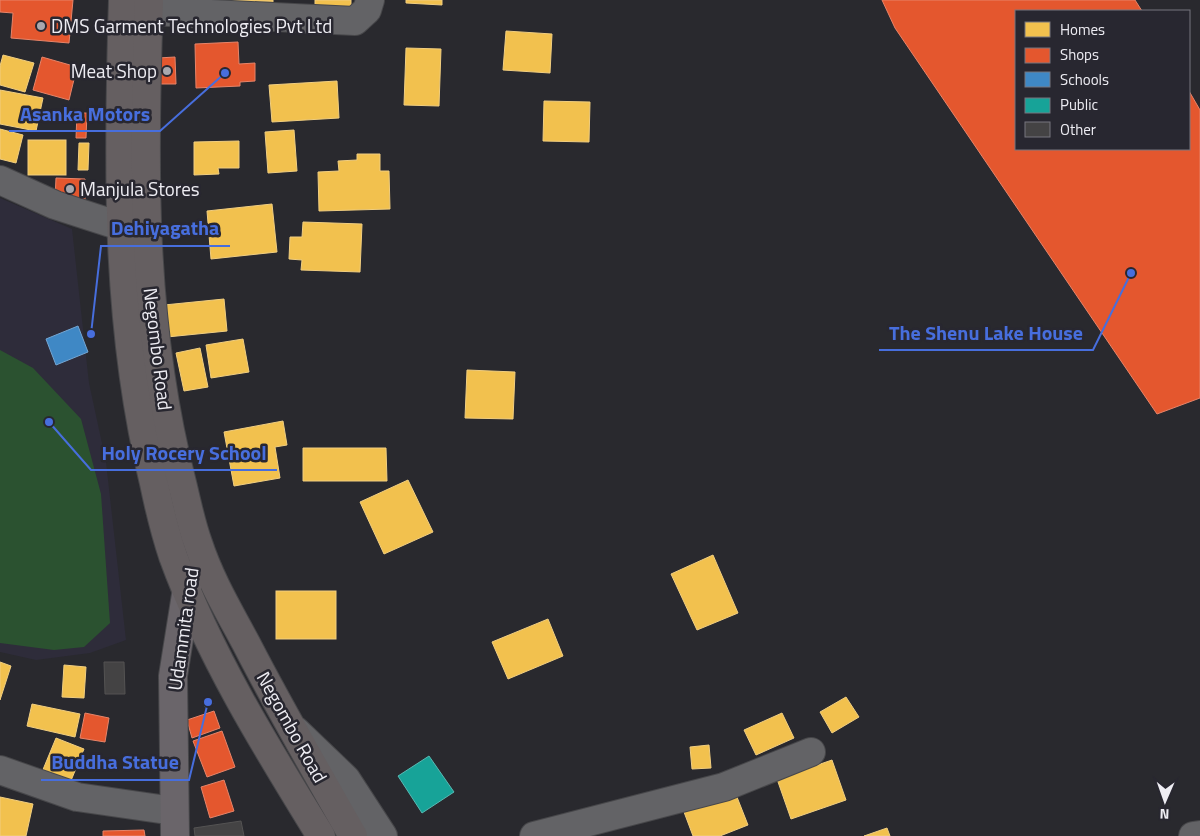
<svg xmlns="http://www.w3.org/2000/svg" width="1200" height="836" font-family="'Titillium Web',sans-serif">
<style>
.built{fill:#2e2c3a}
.green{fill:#2b5230}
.homes{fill:#f2c14e;stroke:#f1ce80}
.shops{fill:#e4572e;stroke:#e78469}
.schools{fill:#3f88c5;stroke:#74a6d3}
.public{fill:#17a398;stroke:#58b9b3}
.building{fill:#444344;stroke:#545353}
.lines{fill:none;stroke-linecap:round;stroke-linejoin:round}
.street-casing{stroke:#47474a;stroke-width:30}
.secondary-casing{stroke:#47474a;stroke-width:30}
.highway-casing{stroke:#47474a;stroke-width:30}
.street{stroke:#636366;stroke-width:28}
.secondary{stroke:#6a656a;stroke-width:28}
.highway{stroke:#655f61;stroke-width:28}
.poi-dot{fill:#a9a8ae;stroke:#282730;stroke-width:2}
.labels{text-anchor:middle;stroke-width:5;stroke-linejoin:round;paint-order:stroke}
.poi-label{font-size:19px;fill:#eeedf3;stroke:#282730;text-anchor:start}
.street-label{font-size:19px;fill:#eeedf3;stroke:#282730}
.leader{fill:none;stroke:#476edd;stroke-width:2}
.callout-dot{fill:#476edd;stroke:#282730;stroke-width:2}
.callout-label{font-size:20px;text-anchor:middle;font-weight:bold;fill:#476edd;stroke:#282730;stroke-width:5;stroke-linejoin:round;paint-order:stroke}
</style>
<rect width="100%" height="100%" fill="#29292e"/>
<path class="built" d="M 0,198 L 72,229 L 89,383 L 106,462 L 126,640 L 90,653 L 36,660 L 0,652 Z"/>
<path class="green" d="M 0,350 L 33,368 L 81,419 L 101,494 L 110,623 L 84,647 L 54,650 L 0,643 Z"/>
<g class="homes">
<path d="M 215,0 L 273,0 L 273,2 Z"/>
<path d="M 315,0 L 351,0 L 351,11 L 315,10 Z"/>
<path d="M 406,0 L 442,0 L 442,5 L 406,3 Z"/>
<path d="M 506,31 L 552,34 L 550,73 L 503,70 Z"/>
<path d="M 406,48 L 441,49 L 439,106 L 404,105 Z"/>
<path d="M 3,55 L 34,63 L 25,92 L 0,85 L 0,66 Z"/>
<path d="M 337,81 L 339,118 L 272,122 L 269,85 Z"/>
<path d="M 0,90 L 43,98 L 36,131 L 0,124 Z"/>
<path d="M 544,101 L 590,102 L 589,142 L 543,141 Z"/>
<path d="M 0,129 L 23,135 L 16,163 L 0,159 Z"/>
<path d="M 294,130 L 297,171 L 268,173 L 265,132 Z"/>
<rect x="28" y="140" width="38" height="35"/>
<path d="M 239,141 L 239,168 L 218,168 L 219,174 L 194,175 L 194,142 Z"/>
<path d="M 79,143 L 89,143 L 88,170 L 78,170 Z"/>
<path d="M 357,154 L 380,154 L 380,171 L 389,171 L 390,209 L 319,211 L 318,172 L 339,171 L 338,161 L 357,160 Z"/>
<path d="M 272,204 L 277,252 L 211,259 L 207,211 Z"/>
<path d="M 303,222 L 362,224 L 360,272 L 301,270 L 302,260 L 289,259 L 290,237 L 302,237 Z"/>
<path d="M 224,299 L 227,331 L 167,337 L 164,305 Z"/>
<path d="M 243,339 L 249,372 L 211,378 L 206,345 Z"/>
<path d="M 200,348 L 208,387 L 184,391 L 176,353 Z"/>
<path d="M 467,370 L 515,372 L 513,419 L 465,418 Z"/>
<path d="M 283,421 L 287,445 L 275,447 L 280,478 L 234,486 L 224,432 Z"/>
<path d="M 303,448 L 386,448 L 387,481 L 303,481 Z"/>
<path d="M 408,480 L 433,532 L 384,554 L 360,502 Z"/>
<path d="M 713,555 L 738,613 L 697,630 L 671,574 Z"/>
<rect x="276" y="591" width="60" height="48"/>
<path d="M 548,619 L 563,656 L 508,679 L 492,642 Z"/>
<path d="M 0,662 L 11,666 L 0,700 Z"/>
<path d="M 64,665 L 86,667 L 84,698 L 62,697 Z"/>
<path d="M 846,697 L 859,717 L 832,733 L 820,712 Z"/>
<path d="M 32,704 L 80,714 L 75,737 L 27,726 Z"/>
<path d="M 782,713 L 794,738 L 756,755 L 744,730 Z"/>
<path d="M 56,738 L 84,749 L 70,783 L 42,772 Z"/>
<path d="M 709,745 L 711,768 L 692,769 L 690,747 Z"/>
<path d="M 832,760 L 846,800 L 791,819 L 777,779 Z"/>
<path d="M 735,792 L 748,825 L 720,836 L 693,836 L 684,812 Z"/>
<path d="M 0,797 L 33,804 L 26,836 L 0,836 Z"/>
<path d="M 887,828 L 890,836 L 864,836 Z"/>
</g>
<g class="shops">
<path d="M 0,0 L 73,0 L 69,43 L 11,38 L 13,13 L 0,12 Z"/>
<path d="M 882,0 L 1135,0 L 1142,11 L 1016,11 L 1016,149 L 1189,149 L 1189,91 L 1200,110 L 1200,398 L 1157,414 L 895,28 Z"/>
<path d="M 238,42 L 239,64 L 255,63 L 255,81 L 240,82 L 240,86 L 196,88 L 195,44 Z"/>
<path d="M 42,57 L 77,67 L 69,100 L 33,90 Z"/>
<path d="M 175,57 L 176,84 L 159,84 L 158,58 Z"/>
<path d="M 77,113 L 87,113 L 86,138 L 76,138 Z"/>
<path d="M 56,178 L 85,179 L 85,200 L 55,199 Z"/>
<path d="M 214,711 L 220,728 L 192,738 L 187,720 Z"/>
<path d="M 85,713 L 109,718 L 105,742 L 80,738 Z"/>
<path d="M 222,731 L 235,767 L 207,777 L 193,741 Z"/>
<path d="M 224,780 L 234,811 L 210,818 L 201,787 Z"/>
<path d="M 144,830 L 145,836 L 103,836 L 103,831 Z"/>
</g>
<path class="schools" d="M 78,326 L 88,352 L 56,365 L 46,339 Z"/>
<g class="public">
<path d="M 210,698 L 213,704 L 205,707 L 203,701 Z"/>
<path d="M 429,756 L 454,792 L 422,813 L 398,776 Z"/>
</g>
<g class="building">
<path d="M 104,662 L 124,662 L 125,694 L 105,694 Z"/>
<path d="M 241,821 L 244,836 L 195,836 L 194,828 Z"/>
</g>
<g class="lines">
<defs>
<g id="street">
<path d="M 149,11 L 355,21 L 367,10 L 370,0"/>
<path d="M 0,180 L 55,205 L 120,226"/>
<path d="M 296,731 L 346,779 L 383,836"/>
<path d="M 0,770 L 77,797 L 174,811"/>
<path d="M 534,836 L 724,787 L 811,752"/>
<path d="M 1193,836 L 1200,835"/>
</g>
<path id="secondary" d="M 175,836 L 173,676 L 189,576"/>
<g id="highway">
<path d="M 123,0 C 118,161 115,325 154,483 C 159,507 165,532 173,556 C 209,655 266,747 321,836"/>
<path d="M 149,0 C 143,163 141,324 182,483 C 187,503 191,524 198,543 C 210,580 230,613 248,647 C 281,711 317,773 353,836"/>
</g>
</defs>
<use href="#street" class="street-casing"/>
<use href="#secondary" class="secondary-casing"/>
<use href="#highway" class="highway-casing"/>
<use href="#street" class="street"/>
<use href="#secondary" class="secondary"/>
<use href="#highway" class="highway"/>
</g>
<g class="poi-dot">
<circle cx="41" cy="26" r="5"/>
<circle cx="167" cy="71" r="5"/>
<circle cx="70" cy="189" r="5"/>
</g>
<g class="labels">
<g class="poi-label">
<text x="51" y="33">DMS Garment Technologies Pvt Ltd</text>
<text x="157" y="78" text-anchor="end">Meat Shop</text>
<text x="80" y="196">Manjula Stores</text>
</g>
<g class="street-label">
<text transform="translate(158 349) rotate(83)" y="7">Negombo Road</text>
<text transform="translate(183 629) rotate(-82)" y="7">Udammita road</text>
<text transform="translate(292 727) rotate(61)" y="7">Negombo Road</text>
</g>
</g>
<path class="leader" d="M225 73L160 131H9M91 334L101 246H230M1131 273L1093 350H879M49 422L91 470H277M208 702L189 780H41"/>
<g class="callout-dot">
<circle cx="225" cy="73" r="5"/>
<circle cx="91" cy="334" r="5"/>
<circle cx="1131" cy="273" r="5"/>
<circle cx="49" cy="422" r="5"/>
<circle cx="208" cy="702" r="5"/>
</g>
<g class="callout-label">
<text x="85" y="121">Asanka Motors</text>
<text x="165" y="235">Dehiyagatha</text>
<text x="986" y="340">The Shenu Lake House</text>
<text x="184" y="460">Holy Rocery School</text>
<text x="115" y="769">Buddha Statue</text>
</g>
<rect x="1015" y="10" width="175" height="140" fill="#282730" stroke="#77767e"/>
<rect x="1025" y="22" width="25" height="15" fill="#f2c14e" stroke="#77767e"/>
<text x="1060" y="35" font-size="15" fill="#eeedf3">Homes</text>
<rect x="1025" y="48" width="25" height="15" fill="#e4572e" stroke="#77767e"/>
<text x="1060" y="60" font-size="15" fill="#eeedf3">Shops</text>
<rect x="1025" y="72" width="25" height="15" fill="#3f88c5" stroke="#77767e"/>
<text x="1060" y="85" font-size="15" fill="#eeedf3">Schools</text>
<rect x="1025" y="98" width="25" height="15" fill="#17a398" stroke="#77767e"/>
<text x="1060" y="110" font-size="15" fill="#eeedf3">Public</text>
<rect x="1025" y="122" width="25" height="15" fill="#444344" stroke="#77767e"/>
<text x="1060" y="135" font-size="15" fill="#eeedf3">Other</text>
<g transform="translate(1165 801) rotate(182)" stroke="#282730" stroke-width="4" paint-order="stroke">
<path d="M0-4L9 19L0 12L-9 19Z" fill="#eeedf3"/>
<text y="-8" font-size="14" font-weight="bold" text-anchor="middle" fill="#eeedf3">N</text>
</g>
</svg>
